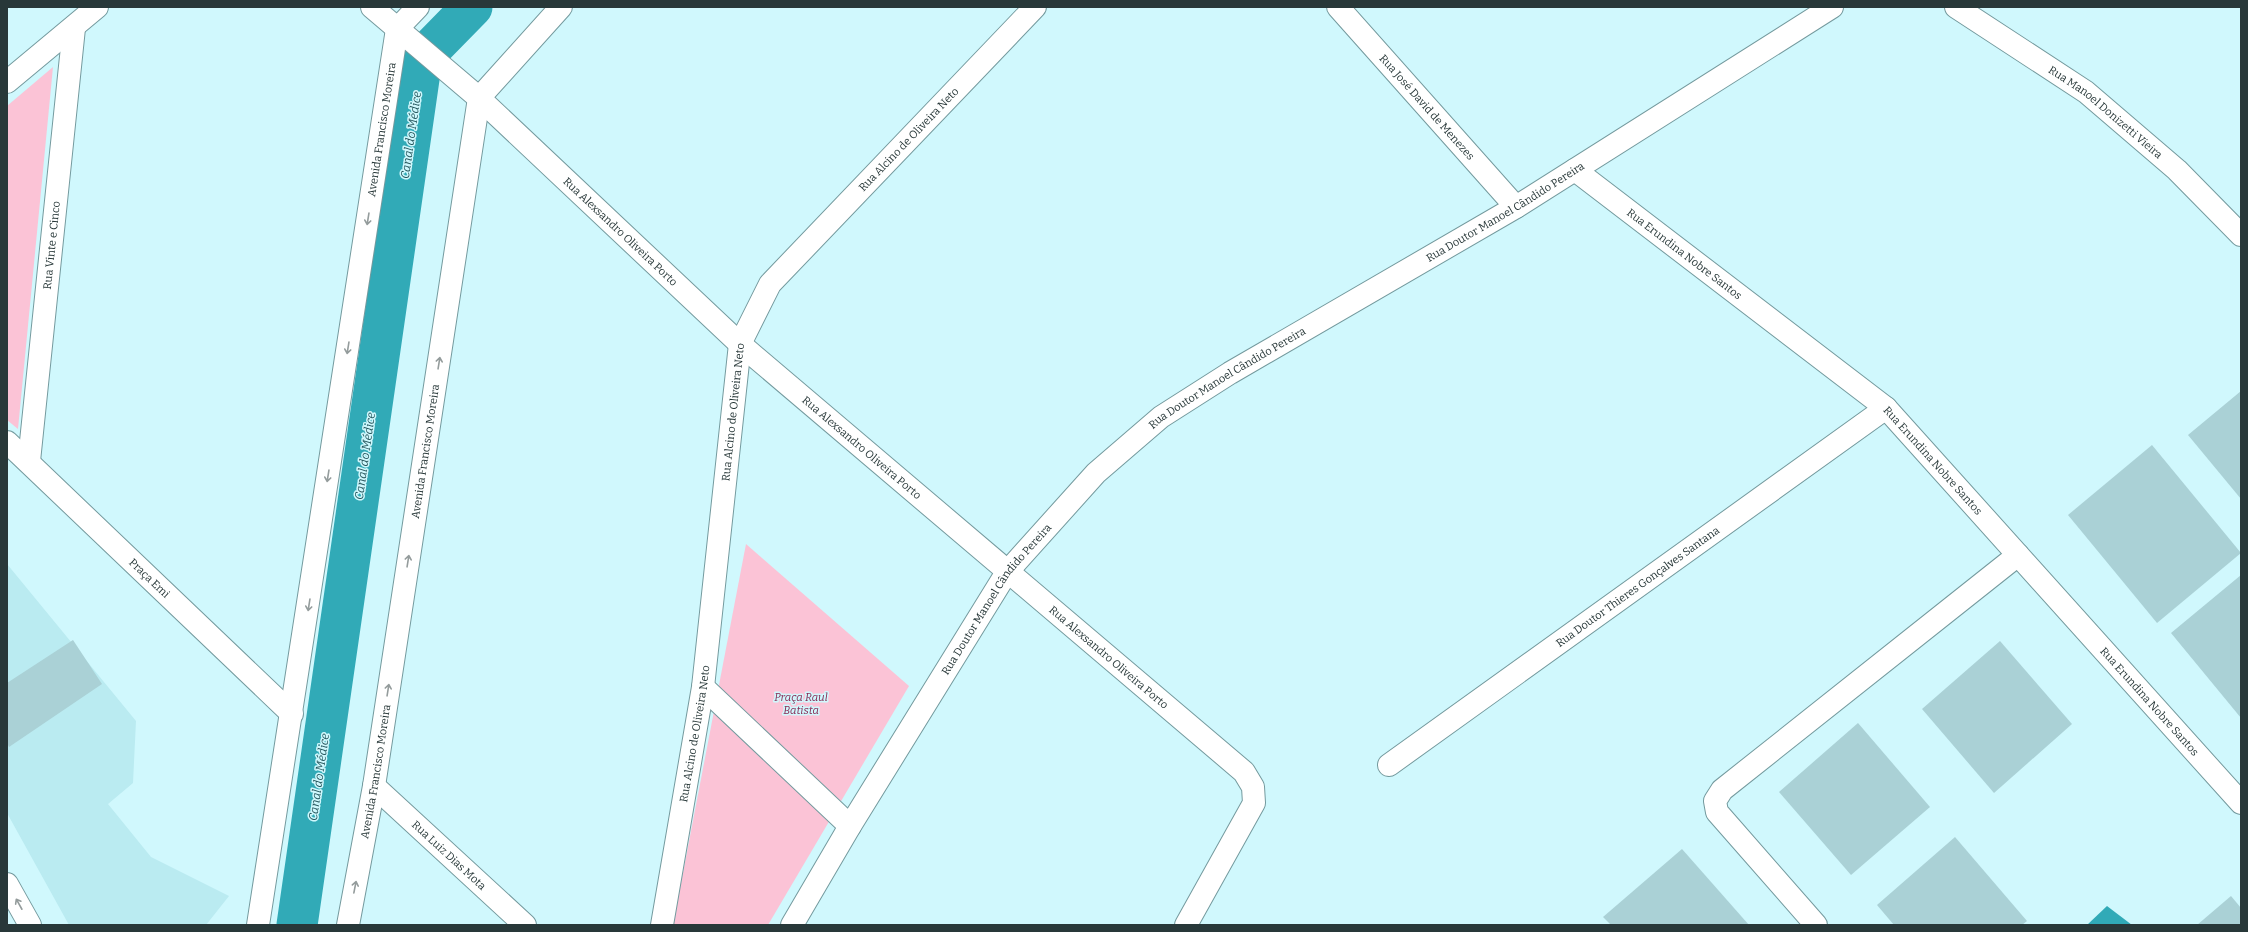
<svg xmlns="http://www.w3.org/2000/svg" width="2248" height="932" font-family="Bitter,serif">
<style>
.built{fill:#baebf1}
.green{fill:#fbc3d6}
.water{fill:#31aab7}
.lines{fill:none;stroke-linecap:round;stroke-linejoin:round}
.canal{stroke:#31aab7;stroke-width:41}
.building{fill:#aad1d6}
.minor-casing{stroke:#749a9e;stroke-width:24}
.major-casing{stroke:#749a9e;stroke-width:24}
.minor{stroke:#fff;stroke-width:22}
.major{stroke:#fff;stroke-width:22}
.oneway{stroke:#949c9c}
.labels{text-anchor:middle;stroke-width:3;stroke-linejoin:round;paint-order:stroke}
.street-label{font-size:11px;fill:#283839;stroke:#d0f8fd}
.park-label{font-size:11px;font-style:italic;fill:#872953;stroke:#d0f8fd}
.water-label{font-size:12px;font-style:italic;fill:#27585e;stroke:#d0f8fd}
</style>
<rect width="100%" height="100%" fill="#d0f8fd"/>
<path class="built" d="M 7,564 L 136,721 L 133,783 L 108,804 L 151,857 L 229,896 L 206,925 L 69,925 L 7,813 Z"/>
<g class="green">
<path d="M 53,67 L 18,429 L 7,420 L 7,106 Z"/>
<path d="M 746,544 L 909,686 L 768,925 L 673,925 Z"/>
</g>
<path class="water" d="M 2107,906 L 2132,925 L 2087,925 Z"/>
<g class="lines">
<path class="canal" d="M 297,925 L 422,58 L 472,7"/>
</g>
<g class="building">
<path d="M 2241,391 L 2241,499 L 2188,435 Z"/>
<path d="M 2152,445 L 2241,553 L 2157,623 L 2068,515 Z"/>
<path d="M 2241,575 L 2241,718 L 2171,633 Z"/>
<path d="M 73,640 L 102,684 L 9,747 L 7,743 L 7,683 Z"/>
<path d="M 2000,641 L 2072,724 L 1994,793 L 1922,709 Z"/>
<path d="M 1858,723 L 1930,807 L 1851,875 L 1779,792 Z"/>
<path d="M 1955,837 L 2027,921 L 2022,925 L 1894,925 L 1877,905 Z"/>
<path d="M 1682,849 L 1749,925 L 1611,925 L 1603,917 Z"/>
<path d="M 2231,896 L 2241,908 L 2241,925 L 2197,925 Z"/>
</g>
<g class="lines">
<defs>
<g id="minor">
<path id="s1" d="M 372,7 L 479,98 L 740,344 L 1244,772 L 1253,787 L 1254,803 L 1186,925"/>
<path id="s2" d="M 1338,7 L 1516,207"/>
<path id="s3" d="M 1956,7 L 2086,92 L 2177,170 L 2241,235"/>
<path d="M 7,82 L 97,7"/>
<path id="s4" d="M 1575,170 L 1886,408 L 2241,803"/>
<path id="s5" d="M 7,442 L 292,714"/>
<path id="s6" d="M 29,461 L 74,28"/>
<path d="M 703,687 L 850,826"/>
<path id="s7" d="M 1389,765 L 1886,408"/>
<path id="s8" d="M 374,786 L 525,925"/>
<path id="s9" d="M 258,925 L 397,29 L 418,7"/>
<path id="s10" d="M 348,925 L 374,786 L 479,98 L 561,7"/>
<path id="s11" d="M 662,925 L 703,687 L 740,344 L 770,284 L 1035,7"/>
<path id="s12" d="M 792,925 L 850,826 L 1007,572 L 1096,473 L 1161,417 L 1230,373 L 1516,207 L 1832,7"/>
<path d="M 1816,925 L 1717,812 L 1715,801 L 1722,790 L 2018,555"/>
</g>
<path id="major" d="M 7,884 L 30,925"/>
</defs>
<use href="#minor" class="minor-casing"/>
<use href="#major" class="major-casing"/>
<use href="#minor" class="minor"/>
<use href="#major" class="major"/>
</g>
<defs><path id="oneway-shaft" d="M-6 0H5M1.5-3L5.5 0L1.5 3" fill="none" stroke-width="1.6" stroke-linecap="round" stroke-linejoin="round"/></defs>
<g class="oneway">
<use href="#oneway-shaft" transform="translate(368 219) rotate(99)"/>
<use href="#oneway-shaft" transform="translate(348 348) rotate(99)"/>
<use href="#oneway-shaft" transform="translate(439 363) rotate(-81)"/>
<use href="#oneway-shaft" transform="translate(328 476) rotate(99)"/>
<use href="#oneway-shaft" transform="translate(408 561) rotate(-81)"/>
<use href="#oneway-shaft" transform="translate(309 605) rotate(99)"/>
<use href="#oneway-shaft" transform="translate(388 690) rotate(-81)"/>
<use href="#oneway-shaft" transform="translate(355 887) rotate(-79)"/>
<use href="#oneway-shaft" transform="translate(19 904) rotate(-119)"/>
</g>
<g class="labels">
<g class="street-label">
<text dy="4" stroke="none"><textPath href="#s2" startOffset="134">Rua José David de Menezes</textPath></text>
<text dy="4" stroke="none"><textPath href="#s3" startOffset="183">Rua Manoel Donizetti Vieira</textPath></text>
<text dy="4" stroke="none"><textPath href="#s9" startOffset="805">Avenida Francisco Moreira</textPath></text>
<text dy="4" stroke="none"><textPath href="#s11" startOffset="854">Rua Alcino de Oliveira Neto</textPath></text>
<text dy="4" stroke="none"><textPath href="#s12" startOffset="1033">Rua Doutor Manoel Cândido Pereira</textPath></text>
<text dy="4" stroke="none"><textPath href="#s1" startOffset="335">Rua Alexsandro Oliveira Porto</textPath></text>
<text dy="4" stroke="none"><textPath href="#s6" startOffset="217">Rua Vinte e Cinco</textPath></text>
<text dy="4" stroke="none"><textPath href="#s4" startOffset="138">Rua Erundina Nobre Santos</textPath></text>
<text dy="4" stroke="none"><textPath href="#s12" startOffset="709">Rua Doutor Manoel Cândido Pereira</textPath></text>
<text dy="4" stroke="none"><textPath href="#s11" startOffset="518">Rua Alcino de Oliveira Neto</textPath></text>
<text dy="4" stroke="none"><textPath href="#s1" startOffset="659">Rua Alexsandro Oliveira Porto</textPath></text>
<text dy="4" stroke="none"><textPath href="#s10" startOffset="480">Avenida Francisco Moreira</textPath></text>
<text dy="4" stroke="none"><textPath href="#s4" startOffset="462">Rua Erundina Nobre Santos</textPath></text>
<text dy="4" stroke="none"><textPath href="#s5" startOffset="197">Praça Emi</textPath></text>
<text dy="4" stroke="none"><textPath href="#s7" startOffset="306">Rua Doutor Thieres Gonçalves Santana</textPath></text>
<text dy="4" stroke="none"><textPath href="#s12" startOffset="385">Rua Doutor Manoel Cândido Pereira</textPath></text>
<text dy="4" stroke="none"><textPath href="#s1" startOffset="983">Rua Alexsandro Oliveira Porto</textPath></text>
<text dy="4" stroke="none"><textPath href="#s4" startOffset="786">Rua Erundina Nobre Santos</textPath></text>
<text dy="4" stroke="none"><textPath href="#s11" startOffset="194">Rua Alcino de Oliveira Neto</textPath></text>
<text dy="4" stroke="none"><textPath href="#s10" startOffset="156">Avenida Francisco Moreira</textPath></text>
<text dy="4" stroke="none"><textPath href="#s8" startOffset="102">Rua Luiz Dias Mota</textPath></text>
</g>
<g class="park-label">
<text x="801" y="701">Praça Raul<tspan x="801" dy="13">Batista</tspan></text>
</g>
<g class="water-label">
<text transform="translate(411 135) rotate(-82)" y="4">Canal do Médice</text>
<text transform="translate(365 456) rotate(-82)" y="4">Canal do Médice</text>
<text transform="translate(319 777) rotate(-82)" y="4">Canal do Médice</text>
</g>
</g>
<rect width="2248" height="932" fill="none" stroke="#283839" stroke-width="16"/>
</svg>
